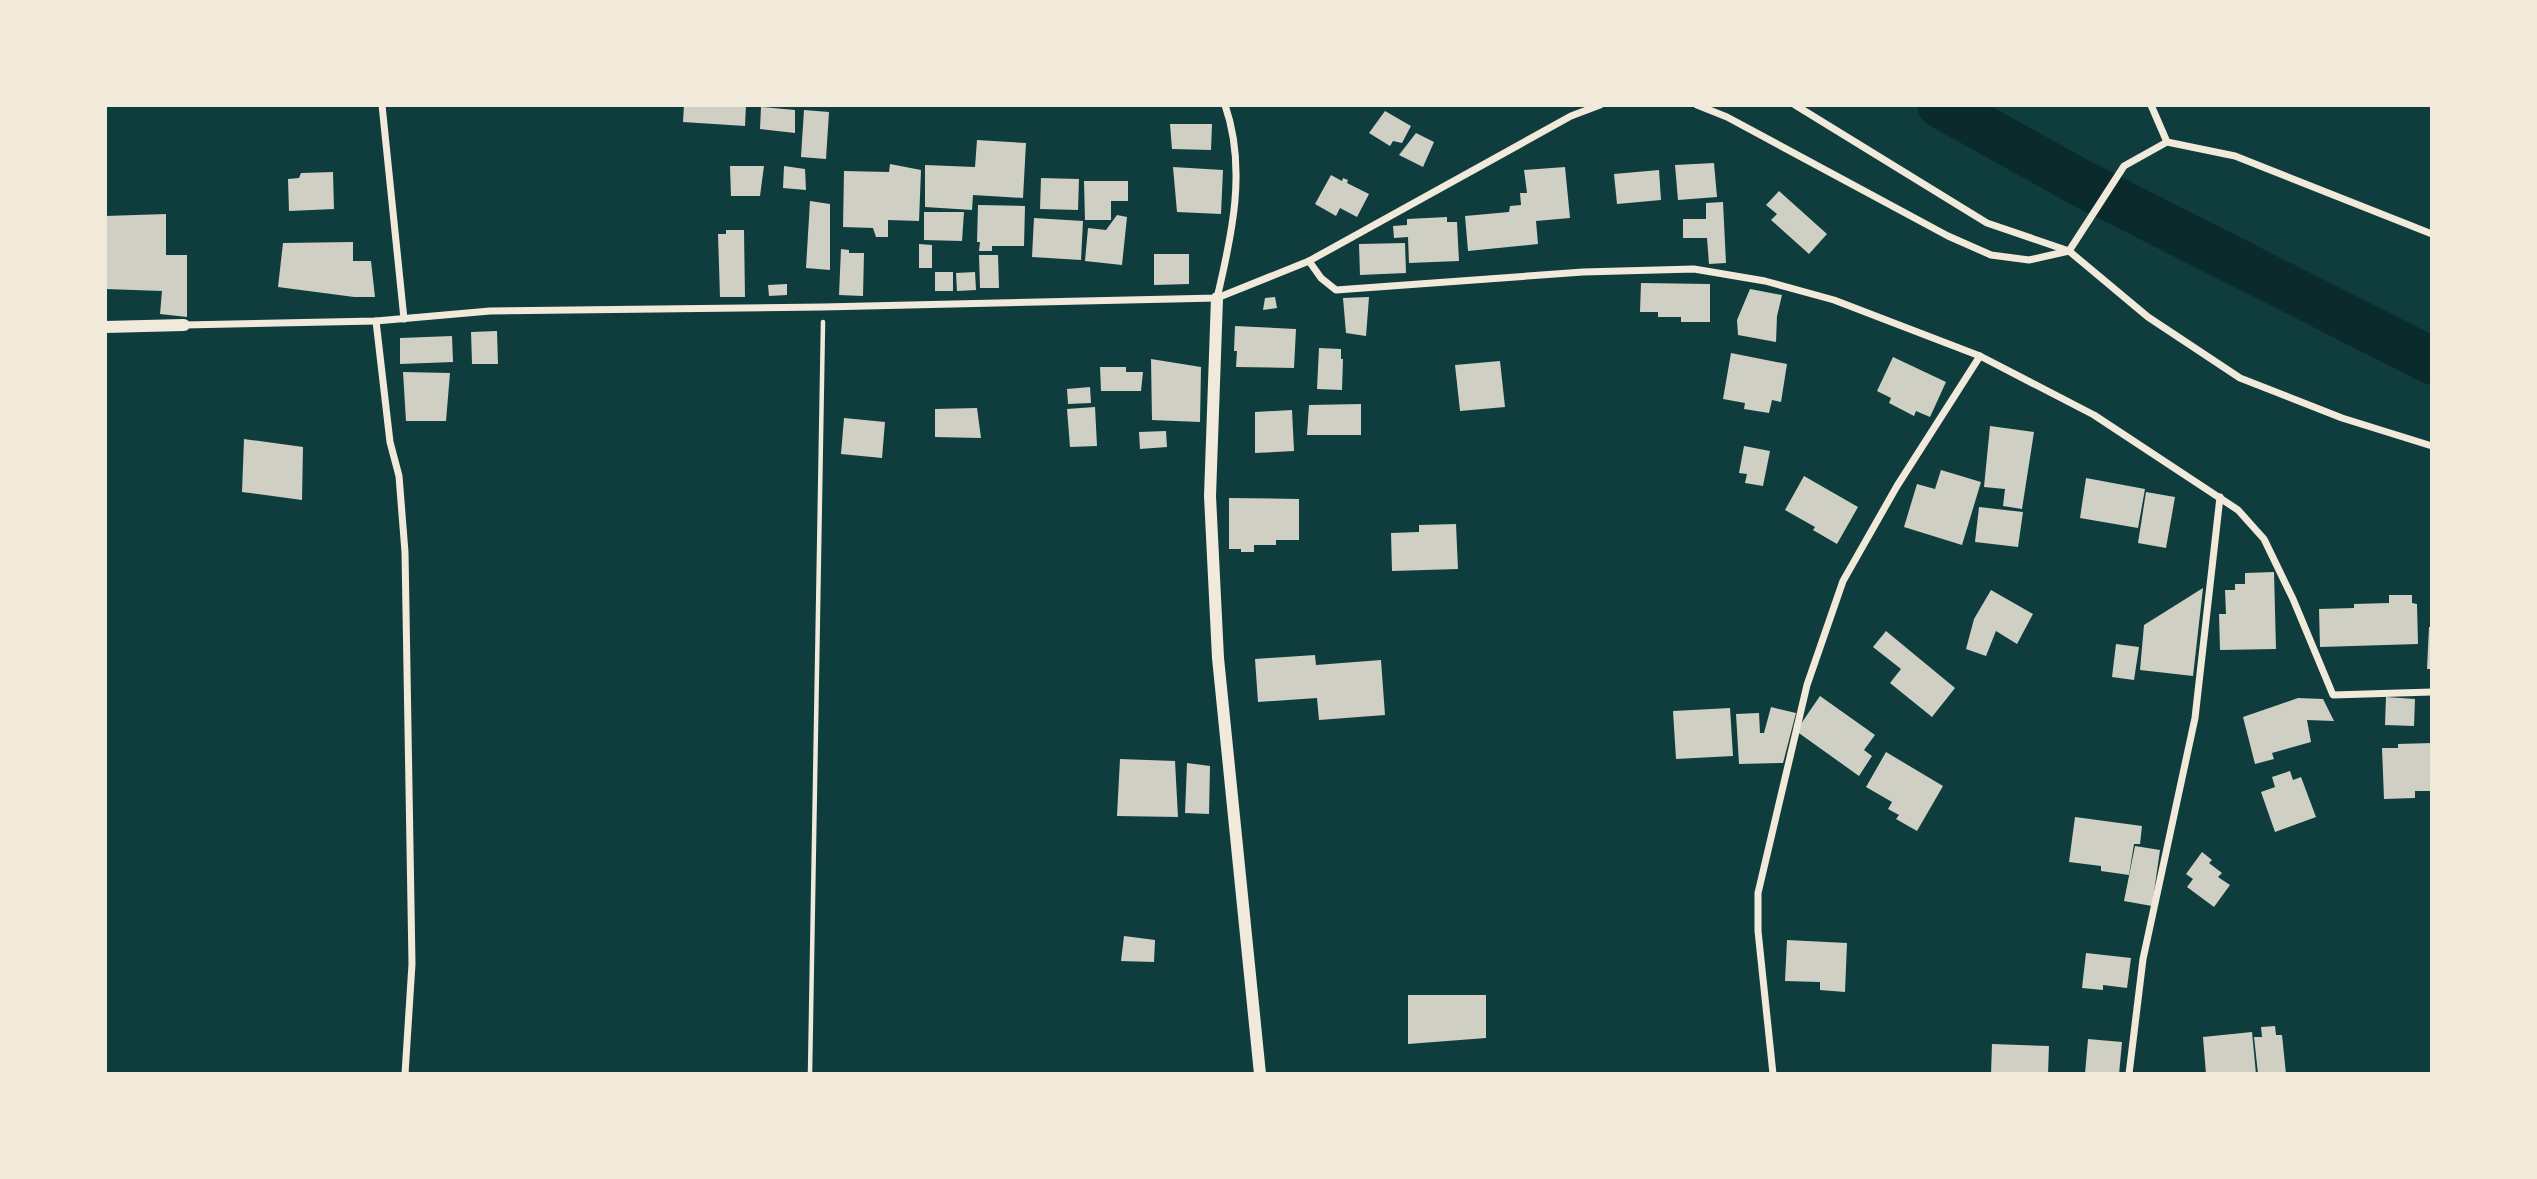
<svg xmlns="http://www.w3.org/2000/svg" width="2537" height="1179" font-family="'DejaVu Sans',sans-serif">
<style>
.lines{fill:none;stroke-linecap:round;stroke-linejoin:round}
.river{stroke:#0a2a2b;stroke-width:47}
.building{fill:#cfcfc3}
.path{stroke:#f1e9da;stroke-width:4.5}
.minor{stroke:#f1e9da;stroke-width:7}
.tertiary{stroke:#f1e9da;stroke-width:12}
</style>
<rect width="100%" height="100%" fill="#0f3d3e"/>
<g class="lines">
<path class="river" d="M 1941,105 L 2079,182 L 2432,361"/>
</g>
<g class="building">
<path d="M 684,105 L 746,105 L 745,126 L 683,122 Z"/>
<path d="M 761,107 L 795,110 L 795,133 L 760,129 Z"/>
<path d="M 804,110 L 829,112 L 826,159 L 801,157 Z"/>
<path d="M 1385,111 L 1411,126 L 1402,143 L 1393,141 L 1390,146 L 1369,133 Z"/>
<path d="M 1170,124 L 1212,124 L 1211,150 L 1172,149 Z"/>
<path d="M 1416,133 L 1434,142 L 1423,167 L 1399,155 Z"/>
<path d="M 977,140 L 1026,143 L 1023,198 L 973,195 L 972,210 L 925,207 L 925,165 L 975,167 Z"/>
<path d="M 1714,163 L 1717,197 L 1678,200 L 1675,165 Z"/>
<path d="M 890,164 L 921,170 L 919,221 L 888,220 L 888,237 L 876,237 L 873,228 L 843,227 L 844,171 L 889,172 Z"/>
<path d="M 730,166 L 764,166 L 760,196 L 731,196 Z"/>
<path d="M 784,166 L 805,169 L 806,190 L 783,188 Z"/>
<path d="M 1173,167 L 1223,170 L 1221,214 L 1177,212 Z"/>
<path d="M 1565,167 L 1570,218 L 1536,221 L 1538,244 L 1468,251 L 1465,216 L 1509,212 L 1510,206 L 1521,205 L 1520,193 L 1527,193 L 1524,170 Z"/>
<path d="M 1659,170 L 1661,200 L 1617,204 L 1614,174 Z"/>
<path d="M 333,172 L 334,209 L 289,211 L 288,179 L 299,178 L 301,173 Z"/>
<path d="M 1331,175 L 1342,181 L 1343,178 L 1348,180 L 1347,183 L 1369,194 L 1357,217 L 1340,208 L 1336,216 L 1315,204 Z"/>
<path d="M 1041,178 L 1079,179 L 1078,210 L 1040,209 Z"/>
<path d="M 1084,181 L 1128,181 L 1128,201 L 1111,201 L 1111,220 L 1085,220 Z"/>
<path d="M 1779,191 L 1827,234 L 1809,254 L 1771,220 L 1777,214 L 1766,205 Z"/>
<path d="M 810,201 L 830,204 L 830,270 L 806,268 Z"/>
<path d="M 1723,202 L 1726,263 L 1709,264 L 1707,238 L 1683,238 L 1683,219 L 1706,219 L 1706,203 Z"/>
<path d="M 978,205 L 1025,206 L 1024,246 L 992,246 L 992,251 L 979,251 L 980,242 L 977,242 Z"/>
<path d="M 924,212 L 964,212 L 962,241 L 924,240 Z"/>
<path d="M 166,214 L 166,255 L 187,255 L 187,317 L 160,314 L 162,291 L 105,289 L 105,216 Z"/>
<path d="M 1117,215 L 1127,217 L 1122,265 L 1085,261 L 1088,228 L 1106,230 Z"/>
<path d="M 1447,217 L 1447,222 L 1457,222 L 1459,261 L 1409,263 L 1408,237 L 1394,238 L 1393,226 L 1407,225 L 1407,219 Z"/>
<path d="M 1034,218 L 1083,221 L 1081,260 L 1032,257 Z"/>
<path d="M 726,230 L 744,230 L 745,297 L 720,297 L 718,234 L 726,234 Z"/>
<path d="M 353,242 L 353,261 L 371,261 L 375,297 L 354,297 L 278,287 L 283,243 Z"/>
<path d="M 1405,243 L 1406,273 L 1360,275 L 1359,244 Z"/>
<path d="M 919,244 L 932,245 L 932,268 L 919,268 Z"/>
<path d="M 841,249 L 849,250 L 849,253 L 864,253 L 863,296 L 839,295 Z"/>
<path d="M 1154,254 L 1189,254 L 1189,284 L 1154,285 Z"/>
<path d="M 979,255 L 998,255 L 999,288 L 980,288 Z"/>
<rect x="935" y="272" width="18" height="19"/>
<path d="M 975,272 L 976,290 L 957,291 L 956,273 Z"/>
<path d="M 1641,283 L 1710,284 L 1710,322 L 1681,322 L 1681,317 L 1658,317 L 1658,312 L 1640,312 Z"/>
<path d="M 787,284 L 787,295 L 769,296 L 768,285 Z"/>
<path d="M 1750,289 L 1782,295 L 1777,316 L 1776,342 L 1738,335 L 1737,320 Z"/>
<path d="M 1275,297 L 1277,308 L 1263,310 L 1265,298 Z"/>
<path d="M 1369,297 L 1366,336 L 1346,333 L 1343,298 Z"/>
<path d="M 1235,326 L 1296,329 L 1294,368 L 1236,367 L 1237,351 L 1234,351 Z"/>
<path d="M 497,331 L 498,364 L 472,364 L 471,332 Z"/>
<path d="M 452,336 L 453,362 L 400,364 L 400,338 Z"/>
<path d="M 1319,348 L 1341,349 L 1341,359 L 1343,359 L 1342,390 L 1317,389 Z"/>
<path d="M 1731,353 L 1787,364 L 1781,402 L 1772,400 L 1769,413 L 1744,409 L 1745,403 L 1723,399 Z"/>
<path d="M 1893,357 L 1946,382 L 1930,417 L 1916,411 L 1914,416 L 1889,403 L 1891,398 L 1877,391 Z"/>
<path d="M 1151,359 L 1201,367 L 1200,422 L 1152,420 Z"/>
<path d="M 1500,361 L 1505,407 L 1460,411 L 1455,365 Z"/>
<path d="M 1100,367 L 1126,367 L 1126,372 L 1143,372 L 1141,391 L 1101,391 Z"/>
<path d="M 403,372 L 450,373 L 446,421 L 406,421 Z"/>
<path d="M 1090,387 L 1091,403 L 1068,404 L 1067,389 Z"/>
<path d="M 1361,404 L 1361,435 L 1307,435 L 1309,405 Z"/>
<path d="M 1095,407 L 1097,446 L 1070,447 L 1067,409 Z"/>
<path d="M 977,408 L 981,438 L 935,437 L 935,409 Z"/>
<path d="M 1292,410 L 1294,451 L 1255,453 L 1255,412 Z"/>
<path d="M 844,418 L 885,422 L 882,458 L 841,454 Z"/>
<path d="M 1990,426 L 2034,432 L 2022,509 L 2003,506 L 2005,489 L 1984,487 Z"/>
<path d="M 1166,431 L 1167,447 L 1140,449 L 1139,432 Z"/>
<path d="M 244,439 L 303,447 L 302,500 L 242,492 Z"/>
<path d="M 1744,446 L 1770,451 L 1763,486 L 1745,483 L 1747,474 L 1739,473 Z"/>
<path d="M 1941,470 L 1981,482 L 1962,545 L 1904,527 L 1917,484 L 1935,489 Z"/>
<path d="M 1804,476 L 1858,507 L 1837,544 L 1813,530 L 1815,527 L 1785,510 Z"/>
<path d="M 2086,478 L 2145,489 L 2138,528 L 2080,518 Z"/>
<path d="M 2146,492 L 2175,497 L 2166,548 L 2138,543 Z"/>
<path d="M 1229,498 L 1299,499 L 1299,540 L 1276,540 L 1276,545 L 1254,545 L 1254,552 L 1241,552 L 1241,549 L 1229,549 Z"/>
<path d="M 1979,507 L 2023,512 L 2018,547 L 1975,542 Z"/>
<path d="M 1456,524 L 1458,569 L 1392,571 L 1391,533 L 1419,532 L 1419,525 Z"/>
<path d="M 2274,572 L 2276,649 L 2220,650 L 2219,614 L 2226,614 L 2225,590 L 2235,590 L 2235,584 L 2245,584 L 2245,573 Z"/>
<path d="M 2203,588 L 2193,676 L 2140,670 L 2144,625 Z"/>
<path d="M 1991,590 L 2033,614 L 2017,644 L 1996,631 L 1986,656 L 1966,649 L 1974,619 Z"/>
<path d="M 2389,595 L 2412,595 L 2412,603 L 2417,604 L 2418,644 L 2320,647 L 2319,609 L 2354,608 L 2354,604 L 2389,603 Z"/>
<path d="M 2429,627 L 2432,627 L 2432,669 L 2427,669 Z"/>
<path d="M 1886,631 L 1955,688 L 1932,717 L 1890,683 L 1901,669 L 1873,647 Z"/>
<path d="M 2116,644 L 2139,647 L 2134,680 L 2112,677 Z"/>
<path d="M 1315,655 L 1316,665 L 1381,660 L 1385,715 L 1319,720 L 1317,698 L 1258,702 L 1255,659 Z"/>
<path d="M 1820,696 L 1875,735 L 1864,750 L 1872,756 L 1859,776 L 1796,731 Z"/>
<path d="M 2386,697 L 2415,699 L 2414,726 L 2385,725 Z"/>
<path d="M 2298,698 L 2323,699 L 2334,721 L 2307,720 L 2311,742 L 2272,753 L 2274,759 L 2255,764 L 2243,717 Z"/>
<path d="M 1771,707 L 1796,713 L 1783,763 L 1739,764 L 1736,714 L 1759,713 L 1760,733 L 1764,733 Z"/>
<path d="M 1730,708 L 1733,756 L 1676,759 L 1673,711 Z"/>
<path d="M 2432,743 L 2432,791 L 2415,791 L 2415,798 L 2384,799 L 2382,748 L 2398,748 L 2398,744 Z"/>
<path d="M 1886,752 L 1943,786 L 1917,831 L 1896,819 L 1899,815 L 1888,809 L 1892,802 L 1866,787 Z"/>
<path d="M 1120,759 L 1175,761 L 1178,817 L 1117,816 Z"/>
<path d="M 1187,763 L 1210,766 L 1209,814 L 1185,813 Z"/>
<path d="M 2290,771 L 2293,780 L 2301,777 L 2316,817 L 2275,832 L 2261,792 L 2275,787 L 2272,777 Z"/>
<path d="M 2075,817 L 2142,826 L 2140,844 L 2134,844 L 2129,875 L 2101,871 L 2101,866 L 2069,862 Z"/>
<path d="M 2135,846 L 2160,850 L 2152,906 L 2124,901 Z"/>
<path d="M 2202,852 L 2212,860 L 2209,863 L 2222,873 L 2218,877 L 2230,885 L 2214,907 L 2187,887 L 2193,879 L 2186,874 Z"/>
<path d="M 1124,936 L 1155,940 L 1154,962 L 1121,961 Z"/>
<path d="M 1787,940 L 1847,943 L 1845,992 L 1820,990 L 1820,982 L 1785,981 Z"/>
<path d="M 2086,953 L 2131,958 L 2127,988 L 2103,985 L 2103,990 L 2082,988 Z"/>
<path d="M 1408,995 L 1486,995 L 1486,1038 L 1408,1044 Z"/>
<path d="M 2275,1026 L 2276,1035 L 2282,1035 L 2286,1074 L 2258,1074 L 2254,1037 L 2262,1037 L 2261,1027 Z"/>
<path d="M 2252,1032 L 2256,1074 L 2206,1074 L 2203,1037 Z"/>
<path d="M 2088,1039 L 2122,1042 L 2119,1074 L 2085,1074 Z"/>
<path d="M 1992,1044 L 2049,1046 L 2048,1074 L 1991,1074 Z"/>
</g>
<g class="lines">
<path class="path" d="M 810,1074 L 823,322"/>
<g class="minor">
<path d="M 382,105 L 404,319"/>
<path d="M 1697,105 L 1727,117 L 1948,236 L 1991,255 L 2029,260 L 2069,251 L 2124,166 L 2167,142 L 2235,156 L 2432,234"/>
<path d="M 1795,105 L 1987,223 L 2069,251 L 2148,317 L 2240,378 L 2342,418 L 2432,446"/>
<path d="M 2151,105 L 2167,142"/>
<path d="M 1309,261 L 1321,278 L 1336,290 L 1583,272 L 1694,269 L 1765,281 L 1834,300 L 1980,356 L 2094,415 L 2238,510 L 2264,539 L 2293,599 L 2333,695 L 2432,692"/>
<path d="M 1217,298 C 1232,235 1247,168 1225,105"/>
<path d="M 376,321 L 390,442 L 399,476 L 405,552 L 412,964 L 405,1074"/>
<path d="M 184,325 L 376,321 L 490,311 L 823,307 L 1217,298 L 1309,261 L 1571,116 L 1600,105"/>
<path d="M 1773,1074 L 1758,931 L 1758,893 L 1807,685 L 1843,581 L 1897,486 L 1980,356"/>
<path d="M 2129,1074 L 2143,959 L 2195,718 L 2220,497"/>
</g>
<g class="tertiary">
<path d="M 1217,298 L 1210,496 L 1218,658 L 1260,1074"/>
<path d="M 105,327 L 184,325"/>
</g>
</g>
<rect width="2537" height="1179" fill="none" stroke="#f1e9da" stroke-width="214"/>
</svg>
